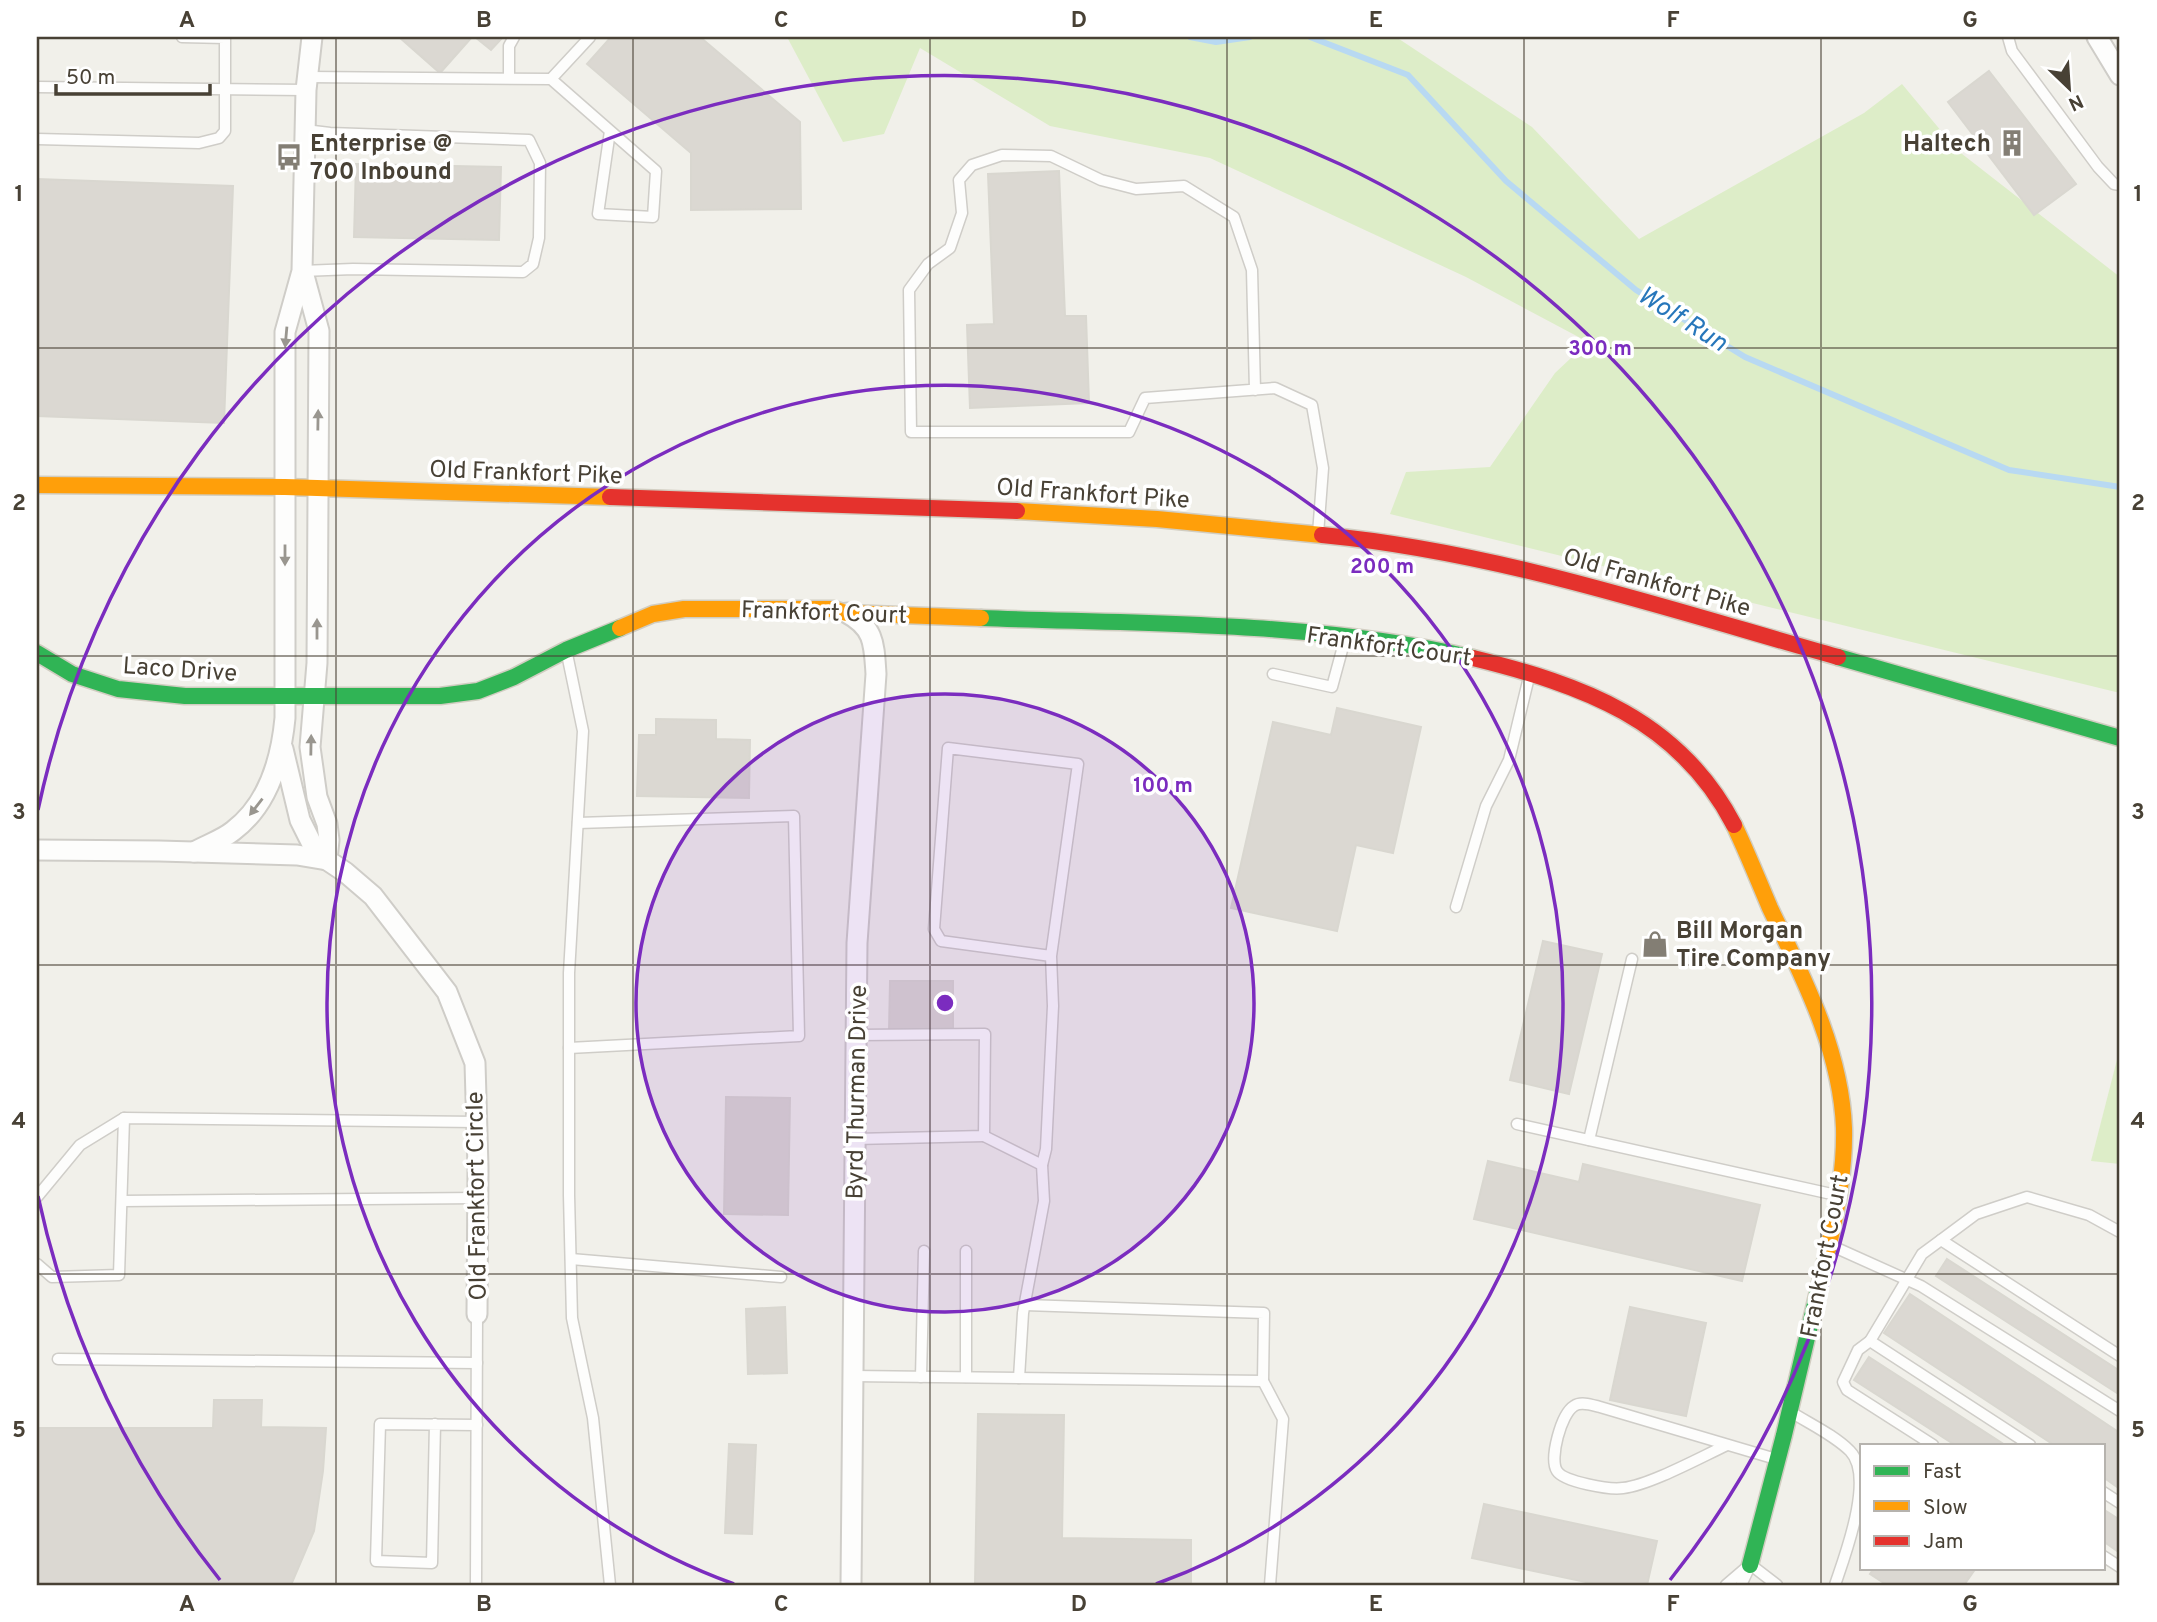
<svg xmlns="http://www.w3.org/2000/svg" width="2157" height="1622" font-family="Overpass,sans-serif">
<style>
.green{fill:#ddedc8}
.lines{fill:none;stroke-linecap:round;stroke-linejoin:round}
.stream{stroke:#b8d9f2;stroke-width:6}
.building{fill:#dbd8d2;stroke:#d9d7d0;stroke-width:2}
.lane-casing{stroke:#cfcdc8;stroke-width:13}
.street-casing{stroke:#cfcdc8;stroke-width:23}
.fast-casing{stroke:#d1cdc1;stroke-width:19}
.slow-casing{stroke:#d1cdc1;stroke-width:19}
.jam-casing{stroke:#d1cdc1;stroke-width:19}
.lane{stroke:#fdfdfc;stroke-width:10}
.street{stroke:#fdfdfc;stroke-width:19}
.fast{stroke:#30b455;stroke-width:16}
.slow{stroke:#ff9f0a;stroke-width:16}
.jam{stroke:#e5322d;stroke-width:16}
.oneway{fill:#99968f}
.grid{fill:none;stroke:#484135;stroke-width:2;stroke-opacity:0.55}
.ring{fill:none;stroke:#7b2cbf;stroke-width:3.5}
.labels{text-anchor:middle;stroke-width:7;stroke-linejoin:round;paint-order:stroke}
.poi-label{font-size:24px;font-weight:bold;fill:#484135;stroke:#fff;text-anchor:start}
.street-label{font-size:24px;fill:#484135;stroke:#fff}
.water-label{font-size:26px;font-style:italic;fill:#2777bb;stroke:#fff}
.centre{fill:#7b2cbf;stroke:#fff;stroke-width:3.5}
.ring-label{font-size:21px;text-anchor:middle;font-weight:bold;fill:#7b2cbf;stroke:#fff;stroke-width:7;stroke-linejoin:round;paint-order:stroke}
.neatline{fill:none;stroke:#484135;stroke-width:2.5}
.grid-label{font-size:23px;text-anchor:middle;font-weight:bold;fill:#484135}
</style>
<rect width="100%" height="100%" fill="#f1f0ea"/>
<g class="green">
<path d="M 787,37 L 1396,37 L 1532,127 L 1639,239 L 1864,113 L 1902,84 L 1957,150 L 2120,277 L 2120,693 L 1390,514 L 1406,472 L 1490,467 L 1555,373 L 1588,342 L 1466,277 L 1210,158 L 1050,126 L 920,48 L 884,134 L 843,142 Z"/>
<path d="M 2120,1048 L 2120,1164 L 2091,1161 Z"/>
</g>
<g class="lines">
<g class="stream">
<path d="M 1190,37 L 1216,42 L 1250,37"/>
<path d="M 1310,37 L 1408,75 L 1506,181 L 1636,290 L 1745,357 L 2009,470 L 2120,487"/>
</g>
</g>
<g class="building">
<path d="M 399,37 L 472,37 L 440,73 Z"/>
<path d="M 475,37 L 503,37 L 491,50 Z"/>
<path d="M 611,37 L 700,37 L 800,122 L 801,209 L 691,210 L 691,153 L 587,64 Z"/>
<path d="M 1989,71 L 2076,184 L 2034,215 L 1948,102 Z"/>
<path d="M 356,164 L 501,167 L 499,240 L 354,237 Z"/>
<path d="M 1059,171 L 1065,316 L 1086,316 L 1089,403 L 970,408 L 967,325 L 994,324 L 988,174 Z"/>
<path d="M 37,179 L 233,186 L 224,423 L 37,416 Z"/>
<path d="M 1337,708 L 1421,727 L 1393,853 L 1356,845 L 1337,931 L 1231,908 L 1273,722 L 1331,735 Z"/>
<path d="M 656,719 L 716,720 L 716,739 L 750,740 L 749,798 L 637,796 L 639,735 L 656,735 Z"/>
<path d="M 1543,941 L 1602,954 L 1569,1094 L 1510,1080 Z"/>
<path d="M 890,981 L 953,981 L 953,1030 L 889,1030 Z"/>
<path d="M 726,1097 L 790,1098 L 788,1215 L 724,1214 Z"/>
<path d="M 1488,1161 L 1579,1182 L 1583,1164 L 1760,1205 L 1742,1281 L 1474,1219 Z"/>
<path d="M 1947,1259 L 2120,1371 L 2120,1395 L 1936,1276 Z"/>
<path d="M 1910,1294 L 2120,1433 L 2120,1489 L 2103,1477 L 2103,1445 L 2054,1445 L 1884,1333 Z"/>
<path d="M 785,1307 L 787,1373 L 748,1374 L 746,1309 Z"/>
<path d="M 1630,1307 L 1706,1323 L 1686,1416 L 1610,1400 Z"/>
<path d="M 1869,1357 L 2005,1445 L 1955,1445 L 1854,1380 Z"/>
<path d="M 214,1400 L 262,1400 L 261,1427 L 326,1428 L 323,1471 L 314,1531 L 291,1585 L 37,1585 L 37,1428 L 213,1428 Z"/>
<path d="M 978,1414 L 1064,1415 L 1062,1538 L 1191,1540 L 1191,1585 L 975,1585 Z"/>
<path d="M 729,1444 L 756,1445 L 752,1534 L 725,1533 Z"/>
<path d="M 1484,1504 L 1657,1541 L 1647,1585 L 1600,1585 L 1472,1558 Z"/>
<path d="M 2103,1509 L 2120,1520 L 2120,1553 L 2103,1541 Z"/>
<path d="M 1874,1568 L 1976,1568 L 1964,1585 L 1887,1585 L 1870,1574 Z"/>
</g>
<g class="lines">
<defs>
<g id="lane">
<path d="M 2008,37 L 2012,51 L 2098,167 L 2114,184 L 2120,185"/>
<path d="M 307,77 L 551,79 L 656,171 L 653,217 L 598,214 L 610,131"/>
<path d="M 509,78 L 509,46 L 514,37"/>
<path d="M 551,79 L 590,37"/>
<path d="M 37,87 L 306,90"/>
<path d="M 37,139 L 199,143 L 219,138 L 225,131 L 225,38 L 182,37"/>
<path d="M 302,271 L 353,269 L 523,272 L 533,264 L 539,238 L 540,163 L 529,140 L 330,133 L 305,130"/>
<path d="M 1255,390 L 1252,270 L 1234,217 L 1184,186 L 1136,189 L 1101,180 L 1051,156 L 1002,155 L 972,165 L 959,180 L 962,213 L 950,248 L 928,264 L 909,290 L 911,432 L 1129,432 L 1145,398 L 1275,388 L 1312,405 L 1323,468 L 1318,534"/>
<path d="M 567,654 L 583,731 L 569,973 L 569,1195 L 572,1318 L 593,1418 L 610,1585"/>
<path d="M 1273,674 L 1332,687 L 1345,639"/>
<path d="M 1456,907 L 1486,806 L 1509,760 L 1529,677"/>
<path d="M 569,1048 L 799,1036 L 794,816 L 578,823"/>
<path d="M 1517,1124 L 1836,1195"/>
<path d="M 984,1136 L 1042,1165 L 1044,1201 L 1023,1313 L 1019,1378"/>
<path d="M 855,1139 L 984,1136 L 985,1034 L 856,1035"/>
<path d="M 1589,1140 L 1632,959"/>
<path d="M 1042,1165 L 1046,1149 L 1053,1006 L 1051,956 L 1078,764 L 948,748 L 934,929 L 941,941 L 1051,956"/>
<path d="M 37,1197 L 80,1145 L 124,1118 L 477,1122"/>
<path d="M 122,1201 L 478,1198"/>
<path d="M 1941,1240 L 1976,1214 L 2027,1197 L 2089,1215 L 2120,1232"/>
<path d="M 1832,1246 L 1921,1286 L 2120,1411"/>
<path d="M 571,1259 L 781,1277"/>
<path d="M 37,1264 L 52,1277 L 119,1275 L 124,1118"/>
<path d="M 1025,1305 L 1264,1313 L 1263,1381"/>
<path d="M 1870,1341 L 1858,1350 L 1843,1382 L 1847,1390 L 1933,1445"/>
<path d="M 58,1359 L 477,1363"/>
<path d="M 853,1376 L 1263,1381 L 1283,1419 L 1270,1585"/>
<path d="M 921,1377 L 924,1251"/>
<path d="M 966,1377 L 966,1251"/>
<path d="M 1791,1412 C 1810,1424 1834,1435 1850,1451 C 1875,1477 1845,1555 1835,1585"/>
<path d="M 435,1424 L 432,1563 L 376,1561 L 380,1424 L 477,1425"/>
<path d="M 1727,1445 C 1701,1457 1650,1485 1623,1488 C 1610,1490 1564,1482 1557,1471 C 1549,1459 1561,1414 1574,1406 C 1581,1401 1592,1405 1600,1407 L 1776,1459"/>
<path d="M 2030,1445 L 1870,1341 L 1922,1254 L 1941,1240 L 2120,1356"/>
<path d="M 2103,1492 L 2120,1503"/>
<path d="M 2103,1556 L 2120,1567"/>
<path d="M 1751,1565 L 1777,1585"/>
<path d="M 476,1585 L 477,1314"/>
<path d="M 1726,1585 L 1747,1567"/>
<path d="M 1741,1585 L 1749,1568"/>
</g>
<g id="street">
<path d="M 2097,37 L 2120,75"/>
<path d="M 303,272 L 319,331 L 317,663 L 310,747 L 317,797 L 327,824 L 329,840 L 327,860"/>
<path d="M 847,613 C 875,628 874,645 876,674 L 857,943 L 851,1585"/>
<path d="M 283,749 L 300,820 L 312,844 L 327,860"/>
<path d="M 37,850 L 159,851 L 297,855 L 327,860 L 345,872 L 373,896 L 447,992 L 475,1063 L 478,1168 L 477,1314"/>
<path d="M 194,852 C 206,845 222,840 233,831 C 269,804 281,760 285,718 L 285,332 L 302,271 L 306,90 L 312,37"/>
</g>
<g id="fast">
<path d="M 981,618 C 1141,624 1317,621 1473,658"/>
<path d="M 37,653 L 72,674 L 118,689 L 185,696 L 440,696 L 478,691 L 514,677 L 566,650 L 620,628"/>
<path d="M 1838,657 L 2120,738"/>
<path d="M 1750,1565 L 1784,1435 L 1828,1249"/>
</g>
<g id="slow">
<path d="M 37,485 L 285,487 L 610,497"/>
<path d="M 1017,511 L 1157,519 L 1322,535"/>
<path d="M 620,628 L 653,614 L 684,609 L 834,609 L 846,613 L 981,618"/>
<path d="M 1734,825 C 1747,852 1758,880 1770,908 C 1803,977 1841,1050 1844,1128 C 1845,1169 1837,1209 1828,1249"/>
</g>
<g id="jam">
<path d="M 610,497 L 1017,511"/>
<path d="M 1322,535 C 1499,552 1668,609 1838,657"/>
<path d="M 1473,658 C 1582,685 1679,719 1734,825"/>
</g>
</defs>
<use href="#lane" class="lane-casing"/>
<use href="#street" class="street-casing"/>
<use href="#fast" class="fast-casing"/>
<use href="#slow" class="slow-casing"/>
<use href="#jam" class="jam-casing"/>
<use href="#lane" class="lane"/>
<use href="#street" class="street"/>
<use href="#fast" class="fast"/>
<use href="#slow" class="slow"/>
<use href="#jam" class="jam"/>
</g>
<defs><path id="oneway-solid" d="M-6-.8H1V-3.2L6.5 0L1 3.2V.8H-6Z" transform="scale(1.75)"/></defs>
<g class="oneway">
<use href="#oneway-solid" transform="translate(286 337) rotate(95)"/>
<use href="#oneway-solid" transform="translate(318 420) rotate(-89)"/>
<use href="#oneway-solid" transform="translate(285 555) rotate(90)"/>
<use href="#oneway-solid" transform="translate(317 629) rotate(-90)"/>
<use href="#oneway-solid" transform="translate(311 745) rotate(-89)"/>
<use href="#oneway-solid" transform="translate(256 807) rotate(128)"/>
</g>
<path class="grid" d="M 336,37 L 336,1585M 633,37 L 633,1585M 930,37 L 930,1585M 1227,37 L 1227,1585M 1524,37 L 1524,1585M 1821,37 L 1821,1585M 37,348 L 2120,348M 37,656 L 2120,656M 37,965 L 2120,965M 37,1274 L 2120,1274"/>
<circle cx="945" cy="1003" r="309" fill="#7b2cbf" fill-opacity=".12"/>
<g class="ring">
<circle cx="945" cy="1003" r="309"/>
<path d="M734 1584A618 618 0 1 1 1156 1584"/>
<path d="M220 1580A927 927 0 0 1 38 1196M38 810A927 927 0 1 1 1670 1580"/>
</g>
<defs>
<symbol id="building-bare" viewBox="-9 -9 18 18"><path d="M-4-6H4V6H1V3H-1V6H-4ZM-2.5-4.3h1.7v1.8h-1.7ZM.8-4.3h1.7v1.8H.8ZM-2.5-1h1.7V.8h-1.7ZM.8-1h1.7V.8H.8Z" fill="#837e74" stroke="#fff" stroke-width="2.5" paint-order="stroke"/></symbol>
<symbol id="bus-bare" viewBox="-9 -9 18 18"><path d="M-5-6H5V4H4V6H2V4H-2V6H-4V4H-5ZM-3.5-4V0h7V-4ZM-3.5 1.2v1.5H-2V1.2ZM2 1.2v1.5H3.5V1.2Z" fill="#837e74" stroke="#fff" stroke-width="2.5" paint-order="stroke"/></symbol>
<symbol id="shop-bare" viewBox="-9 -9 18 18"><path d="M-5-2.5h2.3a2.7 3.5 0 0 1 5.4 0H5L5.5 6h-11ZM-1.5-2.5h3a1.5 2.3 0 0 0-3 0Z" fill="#837e74" stroke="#fff" stroke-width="2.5" paint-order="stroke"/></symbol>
</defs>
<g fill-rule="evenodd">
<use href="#building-bare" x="1993" y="124" width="38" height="38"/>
<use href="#bus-bare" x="270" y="138" width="38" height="38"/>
<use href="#shop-bare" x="1636" y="925" width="38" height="38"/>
</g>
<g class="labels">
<g class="poi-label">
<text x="310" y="151">Enterprise @<tspan x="310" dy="28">700 Inbound</tspan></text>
<text x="1991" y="151" text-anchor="end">Haltech</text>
<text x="1676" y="938">Bill Morgan<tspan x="1676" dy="28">Tire Company</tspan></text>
</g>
<g class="street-label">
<text transform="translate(526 472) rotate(2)" y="8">Old Frankfort Pike</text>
<text transform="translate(1093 493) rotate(4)" y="8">Old Frankfort Pike</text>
<text transform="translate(1657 582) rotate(16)" y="8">Old Frankfort Pike</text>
<text transform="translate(824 612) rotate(2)" y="8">Frankfort Court</text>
<text transform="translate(1389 646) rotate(8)" y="8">Frankfort Court</text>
<text transform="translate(180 669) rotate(4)" y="8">Laco Drive</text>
<text transform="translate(856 1092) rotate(-89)" y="8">Byrd Thurman Drive</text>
<text transform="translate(476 1196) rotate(-91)" y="8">Old Frankfort Circle</text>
<text transform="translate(1824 1256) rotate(-79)" y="8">Frankfort Court</text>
</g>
<g class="water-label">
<text transform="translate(1683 318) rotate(32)" y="9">Wolf Run</text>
</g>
</g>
<circle cx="945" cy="1003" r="10" class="centre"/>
<g class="ring-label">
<text x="1600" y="355">300 m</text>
<text x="1382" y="573">200 m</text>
<text x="1163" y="792">100 m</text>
</g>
<rect width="2157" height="1622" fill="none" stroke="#ffffff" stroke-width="77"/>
<rect x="1860" y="1444" width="245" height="126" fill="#ffffff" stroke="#b6b3ae" stroke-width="2"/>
<rect x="1874" y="1466" width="35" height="10" fill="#30b455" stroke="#b6b3ae" stroke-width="2"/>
<text x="1923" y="1478" font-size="21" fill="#484135">Fast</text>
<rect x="1874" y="1501" width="35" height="10" fill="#ff9f0a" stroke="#b6b3ae" stroke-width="2"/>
<text x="1923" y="1514" font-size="21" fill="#484135">Slow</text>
<rect x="1874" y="1536" width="35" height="10" fill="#e5322d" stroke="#b6b3ae" stroke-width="2"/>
<text x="1923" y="1548" font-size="21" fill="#484135">Jam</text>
<g transform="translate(2069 88) rotate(155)" stroke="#ffffff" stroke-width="5" paint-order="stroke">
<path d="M0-5L12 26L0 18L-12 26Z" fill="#484135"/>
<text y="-10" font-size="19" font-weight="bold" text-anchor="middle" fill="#484135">N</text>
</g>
<path d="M56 84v10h154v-10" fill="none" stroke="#484135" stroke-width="3.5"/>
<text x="66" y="84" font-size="21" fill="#484135" stroke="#ffffff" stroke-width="5" paint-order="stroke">50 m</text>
<rect x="38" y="38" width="2080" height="1546" class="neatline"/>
<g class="grid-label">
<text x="187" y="27">A</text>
<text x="484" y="27">B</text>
<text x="781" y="27">C</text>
<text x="1079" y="27">D</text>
<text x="1376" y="27">E</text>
<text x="1673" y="27">F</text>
<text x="1970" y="27">G</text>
<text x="19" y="201">1</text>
<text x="2138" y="201">1</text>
<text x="19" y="510">2</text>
<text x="2138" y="510">2</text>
<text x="19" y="819">3</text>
<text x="2138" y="819">3</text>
<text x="19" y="1128">4</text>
<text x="2138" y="1128">4</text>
<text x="19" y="1437">5</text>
<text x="2138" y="1437">5</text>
<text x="187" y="1611">A</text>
<text x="484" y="1611">B</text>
<text x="781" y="1611">C</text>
<text x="1079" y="1611">D</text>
<text x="1376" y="1611">E</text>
<text x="1673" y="1611">F</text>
<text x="1970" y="1611">G</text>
</g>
</svg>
